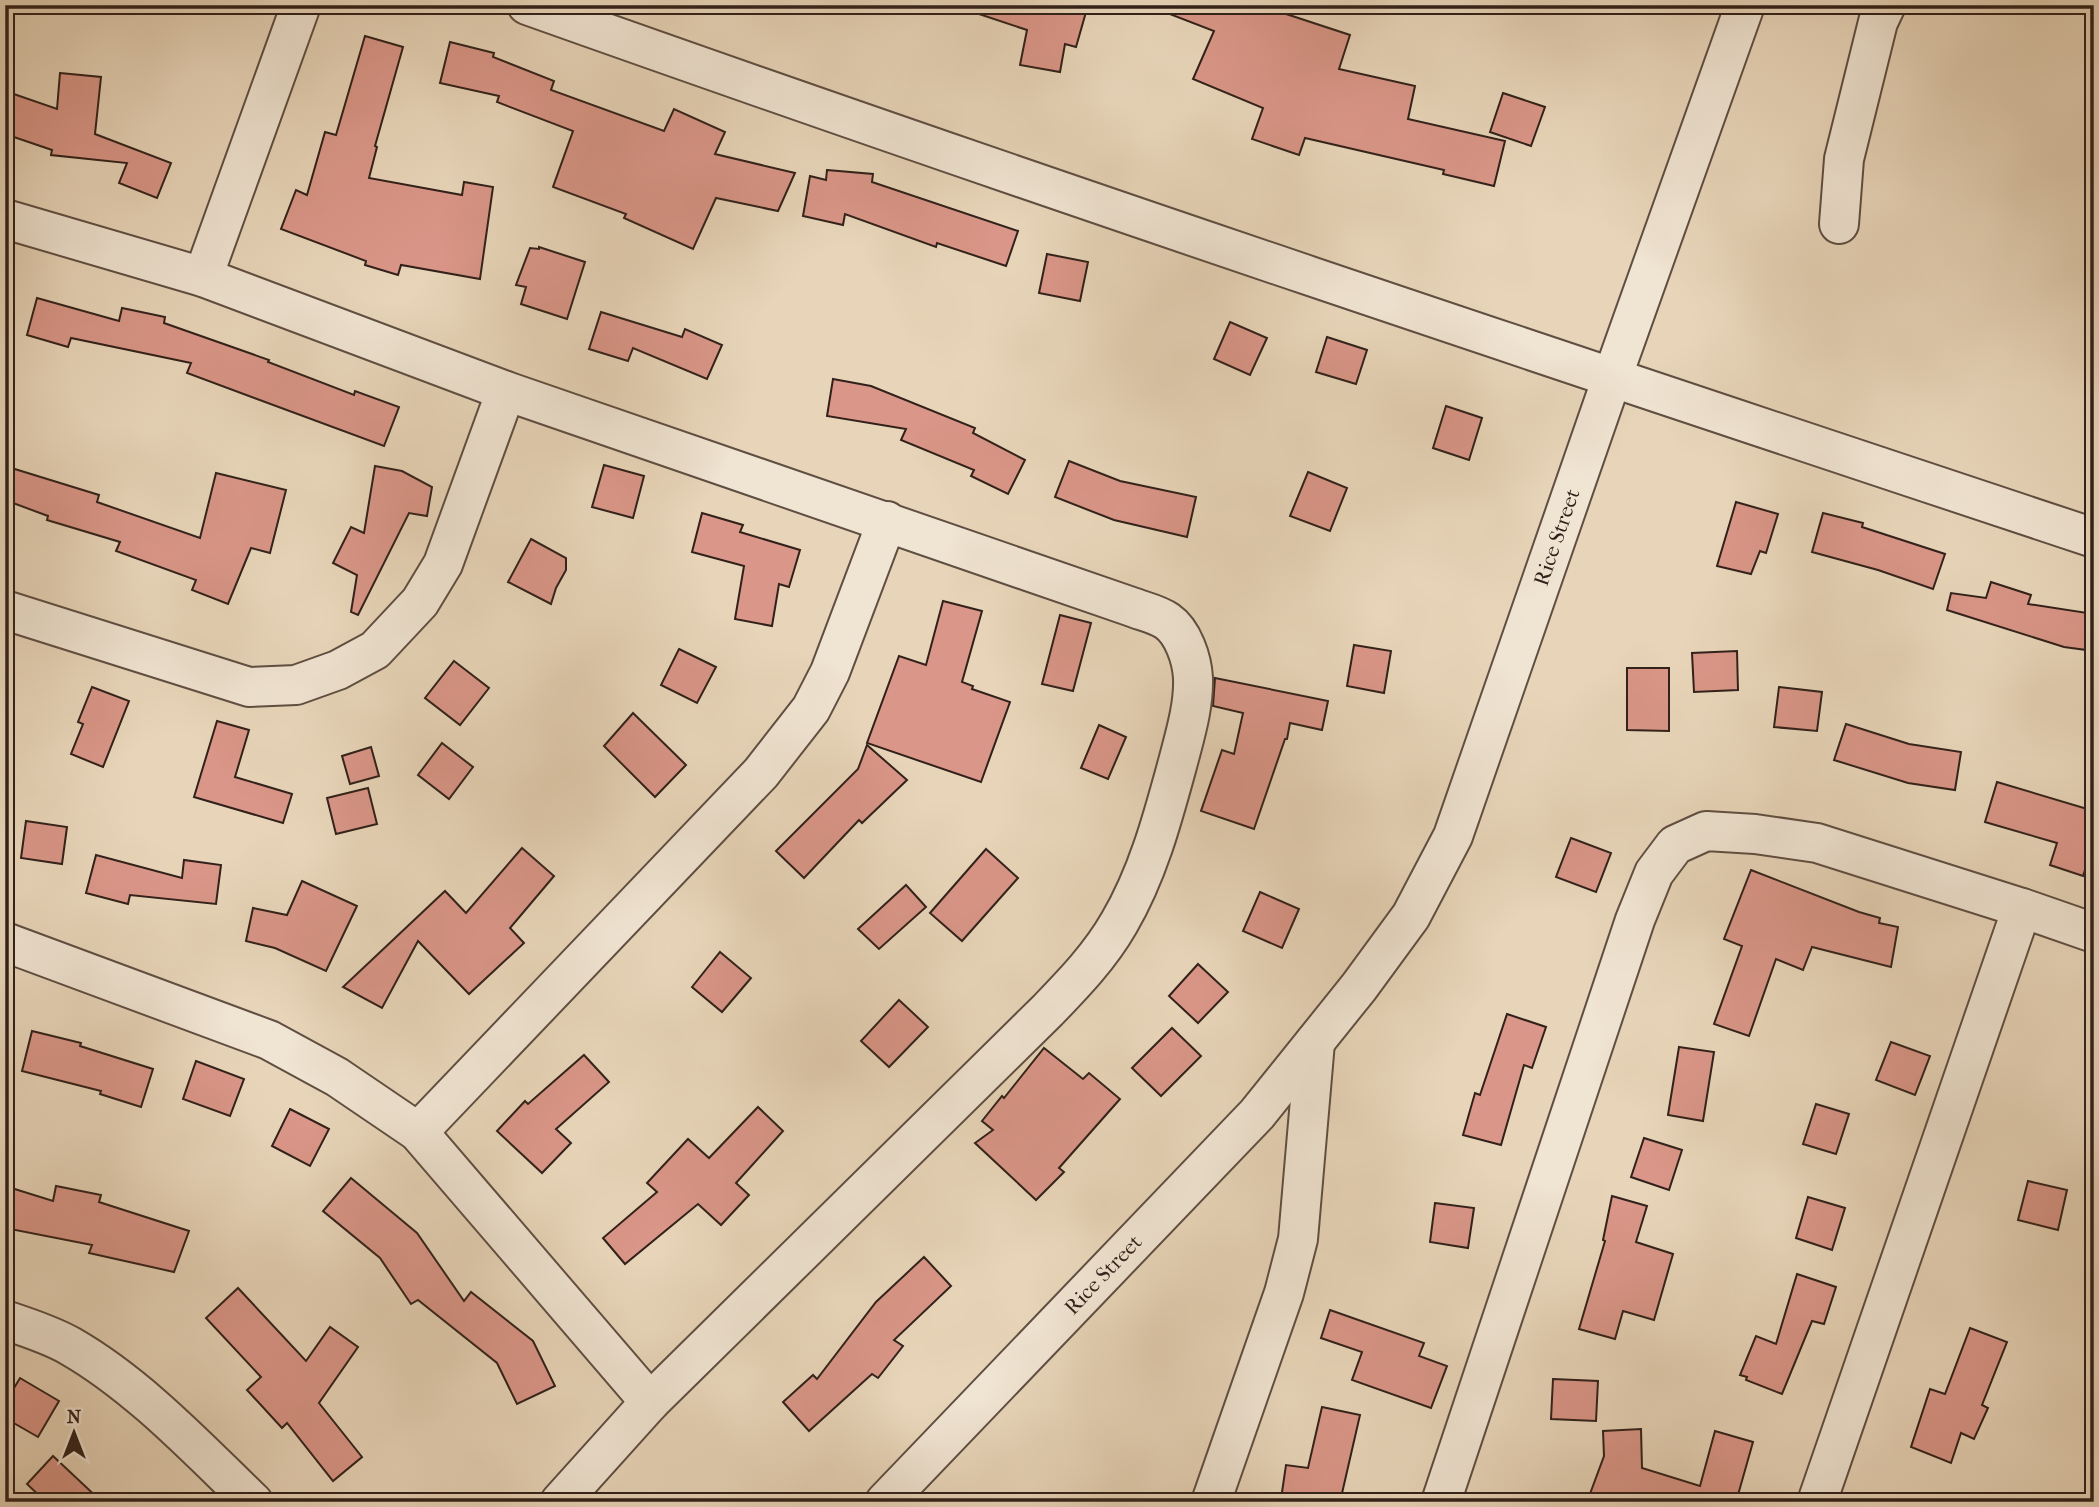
<svg xmlns="http://www.w3.org/2000/svg" width="2099" height="1507" font-family="'IM FELL French Canon',serif">
<style>
.building{fill:#da9688;stroke:#31211a;stroke-width:2}
.lines{fill:none;stroke-linecap:round;stroke-linejoin:round}
.minor-casing{stroke:#5f4e42;stroke-width:42}
.minor{stroke:#f0e4d2;stroke-width:38}
.labels{text-anchor:middle;stroke-width:5;stroke-linejoin:round;paint-order:stroke}
.street-label{font-size:21px;fill:#31211a;stroke:#f0e4d2}
</style>
<rect width="100%" height="100%" fill="#e8d5b9"/>
<filter id="stains"><feTurbulence type="fractalNoise" baseFrequency=".00286" numOctaves="4"/><feColorMatrix values="0 0 0 0 .2 0 0 0 0 .09 0 0 0 0 .02 0 0 0 .5 -.17"/></filter>
<radialGradient id="worn" r=".72"><stop offset=".6" stop-color="#630" stop-opacity="0"/><stop offset="1" stop-color="#630" stop-opacity=".3"/></radialGradient>
<g class="building">
<path d="M 971,5 L 1088,5 L 1076,47 L 1065,44 L 1060,72 L 1020,65 L 1027,30 L 970,11 Z"/>
<path d="M 1155,5 L 1275,5 L 1274,10 L 1350,35 L 1339,69 L 1415,86 L 1408,119 L 1505,141 L 1494,186 L 1443,174 L 1444,170 L 1305,138 L 1299,155 L 1252,139 L 1263,108 L 1193,79 L 1214,31 L 1154,8 Z"/>
<path d="M 365,36 L 403,47 L 375,146 L 377,147 L 369,178 L 462,195 L 464,182 L 493,187 L 480,279 L 401,265 L 398,275 L 365,265 L 366,261 L 281,229 L 296,190 L 307,195 L 325,132 L 336,135 Z"/>
<path d="M 450,42 L 494,53 L 493,57 L 554,81 L 551,90 L 664,131 L 674,109 L 725,132 L 715,154 L 795,173 L 778,211 L 716,198 L 693,249 L 624,218 L 626,214 L 553,187 L 573,131 L 497,102 L 499,96 L 440,83 Z"/>
<path d="M 60,73 L 101,77 L 95,134 L 171,163 L 157,198 L 119,183 L 127,163 L 51,155 L 52,150 L 5,134 L 5,91 L 57,109 Z"/>
<path d="M 1503,93 L 1545,107 L 1531,146 L 1490,132 Z"/>
<path d="M 827,170 L 873,174 L 872,182 L 1018,231 L 1006,266 L 937,243 L 936,247 L 845,214 L 843,225 L 803,216 L 810,176 L 826,180 Z"/>
<path d="M 539,247 L 585,262 L 567,319 L 521,304 L 526,287 L 516,285 L 530,248 L 539,249 Z"/>
<path d="M 1047,254 L 1088,262 L 1080,301 L 1039,293 Z"/>
<path d="M 37,298 L 119,321 L 122,308 L 165,317 L 164,323 L 269,360 L 268,362 L 354,395 L 355,391 L 399,407 L 384,446 L 187,373 L 191,363 L 71,338 L 68,347 L 27,335 Z"/>
<path d="M 601,312 L 682,337 L 685,329 L 722,345 L 707,379 L 633,348 L 628,361 L 589,349 Z"/>
<path d="M 1230,322 L 1267,338 L 1250,375 L 1214,359 Z"/>
<path d="M 1327,337 L 1367,350 L 1356,384 L 1316,372 Z"/>
<path d="M 833,379 L 871,386 L 975,428 L 973,433 L 1025,460 L 1008,494 L 971,476 L 974,470 L 901,440 L 906,429 L 827,416 Z"/>
<path d="M 1446,406 L 1482,418 L 1469,460 L 1433,448 Z"/>
<path d="M 1069,461 L 1120,481 L 1196,497 L 1187,537 L 1114,520 L 1055,497 Z"/>
<path d="M 604,465 L 644,476 L 633,518 L 592,507 Z"/>
<path d="M 5,466 L 99,495 L 97,502 L 200,538 L 216,473 L 286,490 L 270,553 L 251,548 L 228,604 L 192,590 L 196,580 L 116,551 L 120,542 L 47,520 L 48,516 L 5,500 Z"/>
<path d="M 375,466 L 402,471 L 432,487 L 427,516 L 409,513 L 358,615 L 351,612 L 357,575 L 333,563 L 351,527 L 364,533 Z"/>
<path d="M 1308,472 L 1347,488 L 1330,531 L 1290,516 Z"/>
<path d="M 1736,502 L 1778,514 L 1766,553 L 1760,551 L 1751,574 L 1717,566 Z"/>
<path d="M 702,513 L 743,525 L 740,532 L 800,550 L 789,587 L 779,584 L 772,626 L 735,619 L 744,566 L 692,552 Z"/>
<path d="M 1823,513 L 1863,523 L 1862,527 L 1945,554 L 1933,589 L 1878,570 L 1812,552 Z"/>
<path d="M 531,539 L 566,558 L 566,570 L 556,588 L 551,604 L 508,582 Z"/>
<path d="M 1991,582 L 2031,595 L 2028,604 L 2094,614 L 2094,651 L 2064,647 L 1947,610 L 1951,593 L 1986,598 Z"/>
<path d="M 943,601 L 982,611 L 962,682 L 973,686 L 972,689 L 1010,702 L 981,782 L 867,743 L 899,656 L 926,665 Z"/>
<path d="M 1060,615 L 1091,623 L 1073,691 L 1042,684 Z"/>
<path d="M 1354,645 L 1391,651 L 1384,693 L 1347,686 Z"/>
<path d="M 679,649 L 716,667 L 697,703 L 661,685 Z"/>
<path d="M 1737,651 L 1738,690 L 1694,692 L 1692,653 Z"/>
<path d="M 454,661 L 489,688 L 460,725 L 425,698 Z"/>
<path d="M 1627,668 L 1669,668 L 1669,731 L 1627,730 Z"/>
<path d="M 1215,678 L 1328,701 L 1322,730 L 1290,723 L 1287,739 L 1285,739 L 1254,829 L 1201,811 L 1222,750 L 1234,754 L 1243,713 L 1213,706 Z"/>
<path d="M 92,687 L 129,701 L 103,767 L 71,754 L 83,724 L 78,722 Z"/>
<path d="M 1779,687 L 1822,692 L 1817,731 L 1774,727 Z"/>
<path d="M 633,713 L 686,765 L 655,797 L 604,746 Z"/>
<path d="M 217,721 L 249,730 L 235,777 L 292,794 L 283,823 L 194,797 Z"/>
<path d="M 1846,724 L 1909,744 L 1961,752 L 1955,790 L 1908,783 L 1834,760 Z"/>
<path d="M 1099,725 L 1126,737 L 1108,779 L 1081,768 Z"/>
<path d="M 442,743 L 473,767 L 449,799 L 418,775 Z"/>
<path d="M 867,745 L 907,780 L 862,823 L 859,820 L 804,878 L 776,851 L 858,769 Z"/>
<path d="M 371,747 L 379,776 L 350,784 L 342,756 Z"/>
<path d="M 1997,782 L 2094,811 L 2094,843 L 2083,876 L 2050,865 L 2057,843 L 1985,822 Z"/>
<path d="M 368,788 L 377,824 L 336,834 L 327,798 Z"/>
<path d="M 26,821 L 67,827 L 62,864 L 21,858 Z"/>
<path d="M 1571,838 L 1611,853 L 1596,892 L 1556,877 Z"/>
<path d="M 522,848 L 554,876 L 510,928 L 524,943 L 469,994 L 418,941 L 382,1008 L 343,987 L 445,891 L 466,913 Z"/>
<path d="M 986,849 L 1018,878 L 962,941 L 930,913 Z"/>
<path d="M 96,855 L 182,878 L 184,860 L 221,865 L 216,904 L 130,895 L 128,904 L 86,893 Z"/>
<path d="M 1751,870 L 1859,912 L 1880,918 L 1879,923 L 1898,927 L 1891,967 L 1812,947 L 1803,970 L 1776,959 L 1749,1036 L 1714,1024 L 1742,946 L 1724,939 Z"/>
<path d="M 302,881 L 357,906 L 326,971 L 275,948 L 246,941 L 253,908 L 287,915 Z"/>
<path d="M 906,885 L 926,907 L 879,949 L 858,929 Z"/>
<path d="M 1260,892 L 1299,909 L 1282,948 L 1243,931 Z"/>
<path d="M 720,952 L 751,978 L 722,1012 L 692,987 Z"/>
<path d="M 1198,964 L 1228,992 L 1198,1023 L 1169,996 Z"/>
<path d="M 899,1000 L 928,1027 L 889,1067 L 861,1041 Z"/>
<path d="M 1507,1014 L 1546,1027 L 1532,1068 L 1524,1065 L 1501,1145 L 1463,1135 L 1475,1093 L 1480,1095 Z"/>
<path d="M 1172,1028 L 1201,1056 L 1161,1096 L 1132,1068 Z"/>
<path d="M 32,1031 L 81,1043 L 80,1046 L 153,1069 L 141,1107 L 100,1094 L 101,1091 L 22,1071 Z"/>
<path d="M 1891,1042 L 1930,1056 L 1915,1095 L 1876,1080 Z"/>
<path d="M 1679,1047 L 1714,1052 L 1703,1121 L 1668,1115 Z"/>
<path d="M 1044,1048 L 1083,1079 L 1089,1073 L 1120,1099 L 1059,1168 L 1064,1172 L 1036,1200 L 975,1143 L 993,1130 L 982,1121 L 1002,1096 L 1004,1098 Z"/>
<path d="M 584,1055 L 609,1082 L 556,1129 L 571,1143 L 542,1173 L 497,1131 L 525,1101 L 528,1104 Z"/>
<path d="M 196,1061 L 244,1079 L 230,1116 L 183,1099 Z"/>
<path d="M 1816,1104 L 1849,1114 L 1836,1154 L 1803,1144 Z"/>
<path d="M 758,1107 L 783,1131 L 736,1183 L 749,1195 L 721,1225 L 698,1204 L 625,1264 L 603,1238 L 657,1192 L 647,1183 L 688,1139 L 709,1158 Z"/>
<path d="M 290,1109 L 329,1129 L 310,1166 L 272,1146 Z"/>
<path d="M 1644,1138 L 1682,1150 L 1669,1190 L 1631,1177 Z"/>
<path d="M 351,1178 L 417,1233 L 464,1301 L 471,1292 L 533,1341 L 555,1386 L 517,1404 L 497,1363 L 418,1300 L 411,1304 L 380,1258 L 323,1211 Z"/>
<path d="M 2028,1181 L 2067,1190 L 2058,1230 L 2018,1220 Z"/>
<path d="M 5,1186 L 53,1201 L 56,1186 L 101,1195 L 99,1202 L 189,1231 L 174,1272 L 89,1253 L 92,1245 L 5,1228 Z"/>
<path d="M 1612,1196 L 1647,1206 L 1636,1242 L 1673,1254 L 1654,1320 L 1623,1311 L 1615,1339 L 1579,1329 L 1605,1241 L 1603,1240 Z"/>
<path d="M 1808,1197 L 1845,1208 L 1832,1250 L 1796,1238 Z"/>
<path d="M 1435,1203 L 1474,1208 L 1468,1248 L 1430,1242 Z"/>
<path d="M 924,1257 L 951,1286 L 894,1340 L 903,1346 L 878,1378 L 872,1374 L 809,1431 L 783,1402 L 813,1375 L 817,1379 L 876,1302 Z"/>
<path d="M 1797,1274 L 1836,1287 L 1824,1324 L 1812,1321 L 1782,1394 L 1746,1380 L 1747,1377 L 1740,1375 L 1756,1336 L 1776,1344 Z"/>
<path d="M 238,1288 L 306,1361 L 330,1327 L 358,1347 L 319,1403 L 362,1457 L 333,1481 L 287,1423 L 282,1428 L 247,1390 L 261,1377 L 206,1318 Z"/>
<path d="M 1330,1310 L 1424,1343 L 1419,1356 L 1447,1366 L 1431,1408 L 1352,1380 L 1362,1352 L 1321,1338 Z"/>
<path d="M 1970,1328 L 2007,1342 L 1982,1405 L 1988,1408 L 1974,1439 L 1961,1433 L 1951,1463 L 1911,1447 L 1930,1389 L 1945,1394 Z"/>
<path d="M 20,1378 L 59,1401 L 38,1437 L 5,1418 L 5,1403 Z"/>
<path d="M 1553,1379 L 1598,1381 L 1596,1421 L 1551,1419 Z"/>
<path d="M 1322,1407 L 1360,1415 L 1340,1502 L 1301,1502 L 1281,1499 L 1286,1465 L 1308,1468 Z"/>
<path d="M 1641,1429 L 1642,1468 L 1700,1486 L 1715,1431 L 1753,1442 L 1736,1502 L 1587,1502 L 1604,1456 L 1603,1431 Z"/>
<path d="M 53,1456 L 102,1502 L 46,1502 L 27,1484 Z"/>
</g>
<g class="lines">
<defs>
<g id="minor">
<path d="M 527,5 C 1047,190 1570,364 2094,538"/>
<path d="M 5,219 L 203,277 L 506,391 L 1132,607 C 1142,611 1157,614 1167,621 C 1183,632 1192,659 1193,678 C 1194,706 1185,735 1178,762 C 1163,817 1148,874 1119,923 C 1100,956 1075,982 1048,1010 L 650,1402 L 560,1502"/>
<path d="M 1839,224 L 1844,159 L 1878,22 L 1886,5"/>
<path d="M 203,277 L 301,5"/>
<path d="M 5,610 L 249,687 L 296,685 L 338,670 L 375,650 L 420,602 L 443,564 L 506,391"/>
<path d="M 5,942 L 269,1040 L 337,1077 L 418,1132 L 650,1402"/>
<path d="M 418,1132 L 761,773 L 811,709 L 830,672 L 887,521"/>
<path d="M 5,1320 C 26,1327 51,1335 70,1346 C 138,1385 197,1448 253,1502"/>
<path id="s1" d="M 885,1502 L 1257,1114 L 1359,987 L 1411,916 L 1453,836 L 1612,378 L 1745,5"/>
<path d="M 1211,1502 L 1284,1293 L 1298,1239 L 1315,1042"/>
<path d="M 1441,1502 L 1635,920 L 1654,873 L 1675,845 L 1706,831 L 1755,834 L 1817,843 L 2022,908 L 2094,933"/>
<path d="M 1817,1502 L 2022,908"/>
</g>
</defs>
<use href="#minor" class="minor-casing"/>
<use href="#minor" class="minor"/>
</g>
<g class="labels">
<g class="street-label">
<text dy="7" stroke="none"><textPath href="#s1" startOffset="1195">Rice Street</textPath></text>
<text dy="7" stroke="none"><textPath href="#s1" startOffset="315">Rice Street</textPath></text>
</g>
</g>
<rect width="2099" height="1507" fill="none" stroke="#e8d5b9" stroke-width="28"/>
<rect x="7" y="7" width="2085" height="1493" fill="none" stroke="#31211a" stroke-width="3.5"/>
<rect x="14" y="14" width="2071" height="1479" fill="none" stroke="#31211a" stroke-width="2"/>
<g transform="translate(74 1433)" stroke="#f0e4d2" stroke-width="5" paint-order="stroke">
<path d="M0-5L12 26L0 18L-12 26Z" fill="#31211a"/>
<text y="-10" font-size="19" font-weight="bold" text-anchor="middle" fill="#31211a">N</text>
</g>
<rect width="100%" height="100%" filter="url(#stains)"/>
<rect width="100%" height="100%" fill="url(#worn)"/>
</svg>
